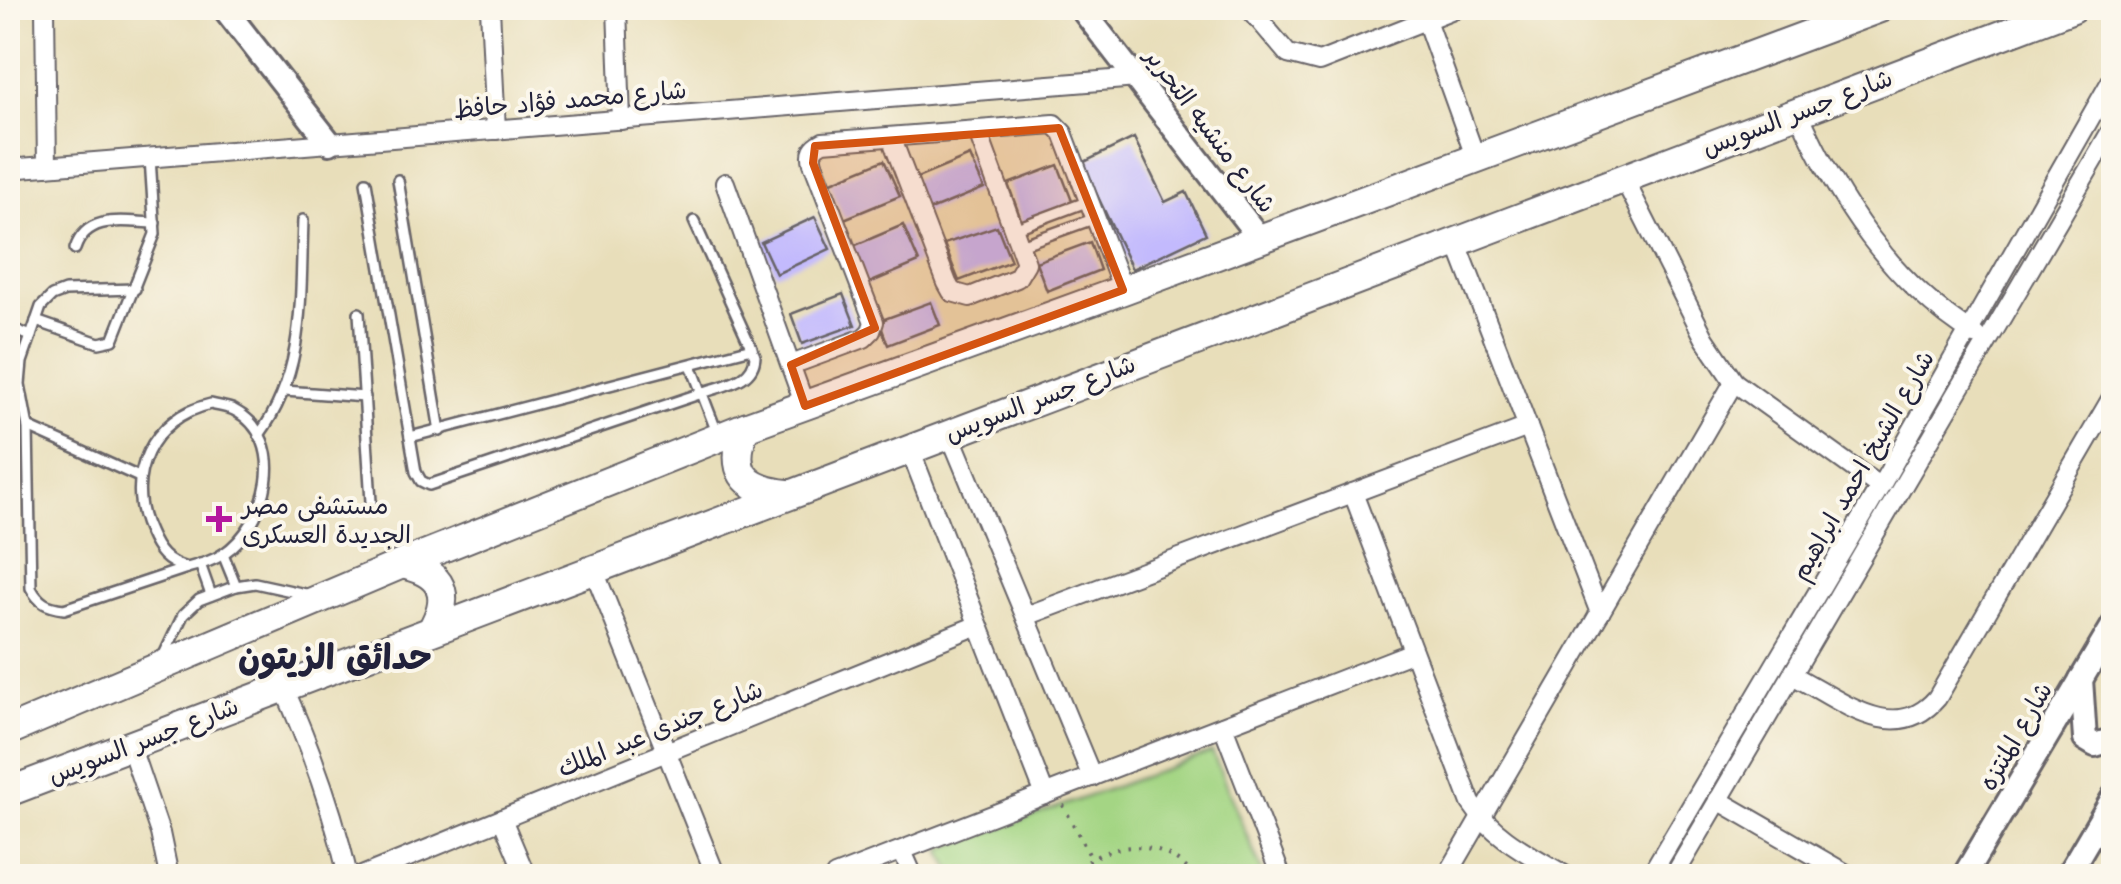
<svg xmlns="http://www.w3.org/2000/svg" width="2121" height="884" font-family="'Playpen Sans','Playpen Sans Arabic',sans-serif">
<style>
.green{fill:#a4d584;stroke:#637c60;stroke-width:2.5}
.building{fill:#c3bafd}
.lines{fill:none;stroke-linecap:round;stroke-linejoin:round}
.service-casing{stroke:#676467;stroke-width:14}
.minor-casing{stroke:#676467;stroke-width:22}
.tertiary-casing{stroke:#676467;stroke-width:28}
.primary-casing{stroke:#676467;stroke-width:32}
.path{stroke:#676467;stroke-width:4;stroke-dasharray:2.5 8;stroke-linecap:butt}
.service{stroke:#fff;stroke-width:9}
.minor{stroke:#fff;stroke-width:18}
.tertiary{stroke:#fff;stroke-width:22}
.primary{stroke:#fff;stroke-width:28}
.marked{fill:#d45411;fill-opacity:0.2;stroke:#d45411;stroke-width:8;stroke-linejoin:round}
.poi-dot{fill:#b5179e;stroke:#fbf7ec;stroke-width:4}
.labels{text-anchor:middle;stroke-width:8;stroke-linejoin:round;paint-order:stroke}
.street-label{font-size:25px;fill:#22223b;stroke:#fbf7ec}
.poi-label{font-size:25px;fill:#22223b;stroke:#fbf7ec;text-anchor:start}
.district-label{font-size:35px;font-weight:bold;fill:#22223b;stroke:#fbf7ec}
</style>
<rect width="100%" height="100%" fill="#fbf7ec"/>
<filter id="ink" filterUnits="userSpaceOnUse"><feTurbulence type="fractalNoise" baseFrequency=".01" numOctaves="2"/><feDisplacementMap in="SourceGraphic" scale="20" xChannelSelector="R" yChannelSelector="G"/><feConvolveMatrix kernelMatrix="1 2 1 2 8 2 1 2 1" color-interpolation-filters="sRGB"/></filter>
<filter id="wash" filterUnits="userSpaceOnUse"><feTurbulence type="fractalNoise" baseFrequency=".0048" numOctaves="4" result="noise"/><feDisplacementMap in="SourceGraphic" scale="40" xChannelSelector="R" yChannelSelector="G"/><feGaussianBlur stdDeviation="2.25" result="paint"/><feColorMatrix in="noise" values="0 0 0 0 0 0 0 0 0 0 0 0 0 0 0 0 0 1.4 0 .05"/><feComposite in="paint" operator="in"/></filter>
<g filter="url(#wash)">
<rect width="100%" height="100%" fill="#e8deba"/>
<path class="green" d="M 1212,752 L 1264,876 L 954,876 L 941,849 Z"/>
<g id="blocks">
<g class="building">
<path d="M 1134,138 L 1165,202 L 1186,192 L 1206,234 L 1132,269 L 1082,163 Z"/>
<path d="M 970,156 L 984,188 L 923,213 L 910,181 Z"/>
<path d="M 884,160 L 900,196 L 844,219 L 829,183 Z"/>
<path d="M 1058,165 L 1074,206 L 1023,225 L 1008,184 Z"/>
<path d="M 815,217 L 830,249 L 776,274 L 761,242 Z"/>
<path d="M 903,225 L 919,262 L 867,284 L 851,247 Z"/>
<path d="M 997,226 L 1011,261 L 959,281 L 944,244 Z"/>
<path d="M 1090,242 L 1100,270 L 1047,291 L 1036,262 Z"/>
<path d="M 843,294 L 855,325 L 802,344 L 791,314 Z"/>
<path d="M 931,302 L 940,325 L 888,345 L 879,321 Z"/>
</g>
</g>
</g>
<g filter="url(#ink)">
<use href="#blocks" fill-opacity="0" stroke="#676467" stroke-width="2.5"/>
<g class="lines">
<defs>
<g id="service">
<path d="M 398,180 L 440,431"/>
<path d="M 366,182 L 416,472 L 421,481 L 429,485 L 702,393 C 723,385 754,382 755,356 L 694,221"/>
<path d="M 1014,229 L 1089,201"/>
<path d="M 1021,245 L 1096,218"/>
<path d="M 75,249 C 87,213 124,222 155,223"/>
<path d="M 135,289 L 65,291 L 52,296 L 41,307 L 22,362 L 20,384 L 28,427 L 31,588 C 39,603 47,607 64,609 L 187,568"/>
<path d="M 359,313 L 371,502"/>
<path d="M 36,321 L 99,343 L 113,340 L 155,234 L 150,158"/>
<path d="M 8,327 L 31,336"/>
<path d="M 691,365 L 718,435"/>
<path d="M 285,391 L 365,397"/>
<path d="M 211,404 C 218,406 227,407 234,410 C 291,440 267,525 223,554 C 213,561 199,565 187,568 C 166,563 157,551 149,532 C 123,477 152,417 211,404 Z"/>
<path d="M 28,427 L 139,477"/>
<path d="M 259,435 C 306,372 300,296 303,220"/>
<path d="M 410,437 L 752,348"/>
<path d="M 223,554 L 236,586"/>
<path d="M 200,564 L 211,595"/>
<path d="M 163,657 L 183,615 L 199,600 L 236,586 L 255,583 L 310,595"/>
</g>
<g id="minor">
<path d="M 45,8 L 47,166"/>
<path d="M 490,8 L 496,130"/>
<path d="M 617,8 L 621,120"/>
<path d="M 1249,8 L 1288,54 L 1319,62 L 1456,8"/>
<path d="M 2101,8 L 2114,19"/>
<path d="M 1426,20 L 1476,159"/>
<path d="M 1798,111 C 1837,199 1891,283 1975,335"/>
<path d="M 891,137 L 947,283 L 952,292 L 970,297 L 1017,278 L 1026,263 L 977,130"/>
<path d="M 8,169 L 1137,78"/>
<path d="M 1623,177 L 1705,339 L 1734,382 L 1880,487"/>
<path d="M 725,183 L 805,406"/>
<path d="M 1456,241 L 1600,613"/>
<path d="M 791,365 L 864,338 L 871,331 L 874,322 L 813,163 C 810,152 813,147 823,142 L 1054,124 L 1063,133 L 1123,290"/>
<path d="M 949,432 L 1092,777"/>
<path d="M 909,447 L 1045,795"/>
<path d="M 1353,493 L 1471,803 C 1494,838 1531,855 1566,876"/>
<path d="M 593,568 L 716,876"/>
<path d="M 1026,616 L 1528,427"/>
<path d="M 1792,675 C 1838,698 1894,748 1937,698 L 2114,394"/>
<path d="M 283,686 C 311,749 333,810 348,876"/>
<path d="M 1223,726 L 1281,876"/>
<path d="M 130,745 L 160,833 L 169,876"/>
<path d="M 1718,800 L 1850,876"/>
<path d="M 502,819 L 526,876"/>
<path d="M 902,851 L 913,876"/>
<path d="M 362,876 L 978,625"/>
<path d="M 835,876 L 1413,652"/>
<path d="M 1447,876 L 1734,382"/>
<path d="M 1650,876 L 1880,487 L 2114,76"/>
<path d="M 1674,876 L 2114,126"/>
</g>
<g id="tertiary">
<path d="M 224,8 L 330,143"/>
<path d="M 1081,8 L 1260,239"/>
<path d="M 1809,8 L 1829,27"/>
<path d="M 2081,679 L 2085,739 L 2095,745 L 2114,739"/>
<path d="M 1964,876 L 2114,624"/>
<path d="M 2067,876 L 2114,796"/>
</g>
<g id="primary">
<path d="M 745,427 C 729,470 742,489 787,494"/>
<path d="M 402,564 C 443,573 452,594 432,630"/>
<path d="M 8,731 L 402,564 L 745,427 L 1123,290 L 1880,8"/>
<path d="M 8,792 L 2073,8"/>
</g>
</defs>
<use href="#service" class="service-casing"/>
<use href="#minor" class="minor-casing"/>
<use href="#tertiary" class="tertiary-casing"/>
<use href="#primary" class="primary-casing"/>
<g class="path">
<path d="M 1063,805 L 1091,858"/>
<path d="M 1072,876 C 1105,838 1162,837 1194,876"/>
</g>
<use href="#service" class="service"/>
<use href="#minor" class="minor"/>
<use href="#tertiary" class="tertiary"/>
<use href="#primary" class="primary"/>
</g>
</g>
<path class="marked" d="M 1059,128 L 1123,290 L 805,406 L 791,365 L 875,328 L 813,163 L 815,146 Z"/>
<path class="poi-dot" d="M214 504h10v10h10v10h-10v10h-10v-10h-10v-10h10z"/>
<g class="labels">
<g class="street-label">
<text transform="translate(570 99) rotate(-5)" y="9">شارع محمد فؤاد حافظ</text>
<text transform="translate(1797 112) rotate(-21)" y="9">شارع جسر السويس</text>
<text transform="translate(1211 130) rotate(53)" y="9">شارع منشيه التحرير</text>
<text transform="translate(1040 398) rotate(-21)" y="9">شارع جسر السويس</text>
<text transform="translate(1862 465) rotate(-60)" y="9">شارع الشيخ احمد ابراهيم</text>
<text transform="translate(660 728) rotate(-22)" y="9">شارع جندى عبد الملك</text>
<text transform="translate(2015 736) rotate(-60)" y="9">شارع المنتزه</text>
<text transform="translate(143 740) rotate(-21)" y="9">شارع جسر السويس</text>
</g>
<g class="poi-label">
<text x="242" y="514">مستشفى مصر<tspan x="242" dy="29">الجديدة العسكرى</tspan></text>
</g>
<g class="district-label">
<text x="335" y="669">حدائق الزيتون</text>
</g>
</g>
<rect width="2121" height="884" fill="none" stroke="#fbf7ec" stroke-width="40"/>
</svg>
